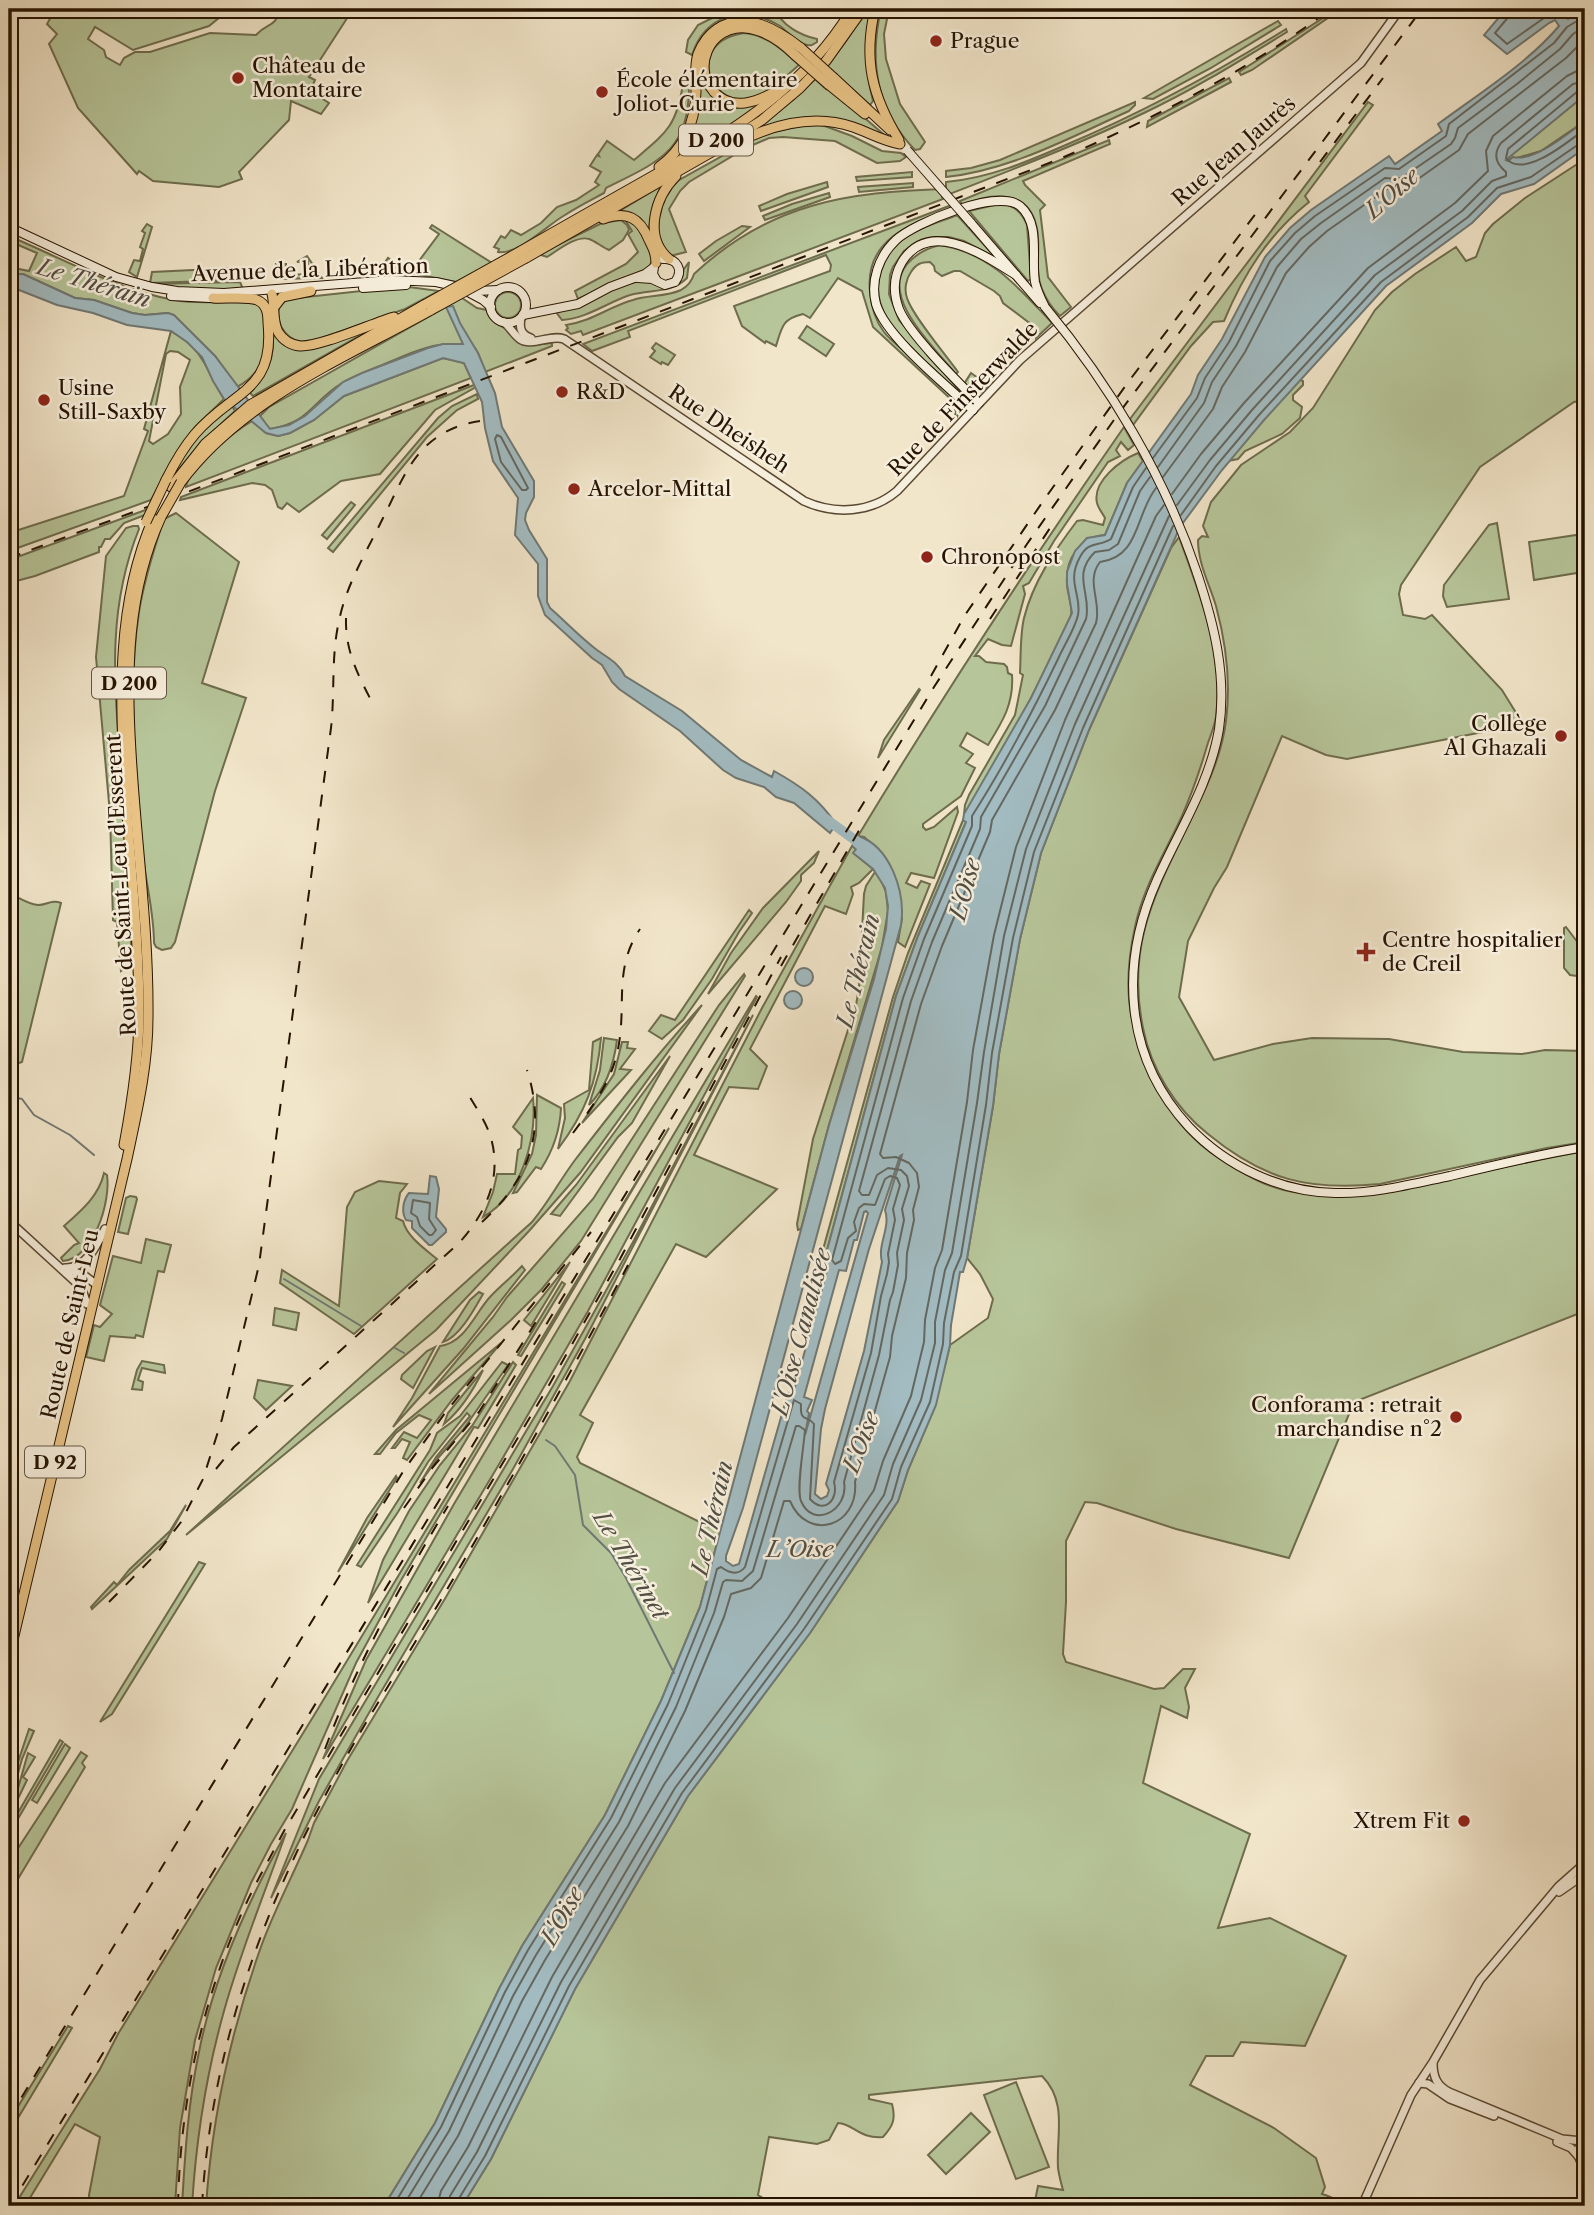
<svg xmlns="http://www.w3.org/2000/svg" width="1594" height="2215" font-family="'Libre Caslon Text',serif">
<style>
.green{fill:#b7c69a;stroke:#6e6c4d;stroke-width:2;fill-rule:evenodd}
.water{fill:#a2bcc2;stroke:#707874;stroke-width:2;fill-rule:evenodd}
.lines{fill:none;stroke-linecap:round;stroke-linejoin:round}
.shore{stroke:#646861;stroke-width:2}
.stream{stroke:#707874;stroke-width:2}
.river{stroke:#a2bcc2;stroke-width:10}
.tertiary-casing{stroke:#594832;stroke-width:10}
.secondary-casing{stroke:#261300;stroke-width:10}
.primary-casing{stroke:#261300;stroke-width:11}
.tertiary{stroke:#f7efdd;stroke-width:7}
.secondary{stroke:#f7efdd;stroke-width:8}
.primary{stroke:#e9c385;stroke-width:9}
.rail{stroke:#261300;stroke-width:2;stroke-dasharray:12 12;stroke-linecap:butt}
.secondary-bridge-casing{stroke:#261300;stroke-width:10;stroke-linecap:butt}
.primary-bridge-casing{stroke:#261300;stroke-width:11;stroke-linecap:butt}
.secondary-bridge{stroke:#f7efdd;stroke-width:8}
.primary-bridge{stroke:#e9c385;stroke-width:9}
.poi-dot{fill:#8f2418;stroke:#f7efdd;stroke-width:2.5}
.labels{text-anchor:middle;stroke-width:5;stroke-linejoin:round;paint-order:stroke}
.shield{fill:#f7efdd;stroke:#655542;stroke-width:2}
.shield-label{font-size:19px;font-weight:bold;fill:#261300}
.poi-label{font-size:21px;fill:#261300;stroke:#f7efdd;text-anchor:start}
.street-label{font-size:21px;fill:#261300;stroke:#f7efdd}
.water-label{font-size:23px;font-style:italic;fill:#514e44;stroke:#f7efdd}
</style>
<rect width="100%" height="100%" fill="#f2e6ca"/>
<filter id="stains"><feTurbulence type="fractalNoise" baseFrequency=".00286" numOctaves="4"/><feColorMatrix values="0 0 0 0 .2 0 0 0 0 .09 0 0 0 0 .02 0 0 0 .5 -.17"/></filter>
<radialGradient id="worn" r=".72"><stop offset=".6" stop-color="#630" stop-opacity="0"/><stop offset="1" stop-color="#630" stop-opacity=".3"/></radialGradient>
<g class="green">
<path d="M 43,9 L 213,9 L 212,11 L 220,17 L 209,26 L 133,50 L 95,27 L 88,39 L 104,50 L 106,57 L 120,65 L 124,58 L 135,52 L 150,52 L 210,33 L 256,35 C 269,21 273,30 281,9 L 353,9 L 309,77 L 315,80 L 310,91 L 329,103 L 321,114 L 291,101 L 289,120 L 239,172 L 242,179 L 219,187 L 153,181 L 139,171 L 137,174 L 78,108 L 49,44 L 57,34 L 47,24 L 51,17 Z"/>
<path d="M 730,9 L 776,9 C 780,25 802,36 817,39 L 817,42 C 812,45 812,46 807,45 C 797,43 788,32 780,26 C 744,4 705,15 692,55 L 686,52 L 688,40 L 698,25 Z"/>
<path d="M 867,9 L 873,9 C 866,44 864,66 873,101 L 870,105 L 827,66 L 846,41 Z"/>
<path d="M 881,9 L 889,9 L 884,34 L 886,59 L 900,104 L 925,142 L 920,149 L 915,150 C 876,110 869,61 881,9 Z"/>
<path d="M 1337,9 L 1341,9 L 1252,70 L 1241,75 L 1239,72 Z"/>
<path d="M 1278,21 L 1281,25 L 1211,68 L 1153,99 L 1144,98 Z"/>
<path d="M 1286,29 L 1287,32 C 1241,60 1195,89 1146,112 C 1080,144 1011,170 942,197 L 943,199 L 583,335 L 581,331 L 571,334 L 566,330 L 568,328 L 566,325 C 593,321 608,307 633,300 C 648,295 666,297 681,290 C 688,286 692,281 694,274 C 770,203 847,192 946,189 L 946,182 C 990,178 1029,161 1068,144 C 1146,111 1214,74 1286,29 Z"/>
<path d="M 744,33 C 767,35 783,50 799,65 C 785,77 772,91 755,97 C 710,113 683,42 744,33 Z"/>
<path d="M 700,69 L 716,98 L 762,103 L 741,120 L 673,160 L 699,104 Z"/>
<path d="M 1229,78 L 1231,82 L 1147,127 L 1148,121 Z"/>
<path d="M 815,79 L 826,89 L 833,91 L 888,138 L 839,120 L 752,132 L 794,99 Z"/>
<path d="M 683,83 L 689,85 C 690,151 658,162 606,188 L 604,193 C 591,200 577,207 565,215 C 547,225 519,255 498,252 L 499,249 L 494,247 L 501,236 L 505,238 L 511,230 L 521,235 L 541,223 L 557,207 L 576,200 L 599,185 L 595,182 L 601,172 L 590,166 L 597,155 L 599,156 L 598,154 L 607,141 L 634,160 C 666,133 677,126 683,83 Z"/>
<path d="M 1585,95 L 1585,121 L 1541,151 L 1507,161 L 1506,159 Z"/>
<path d="M 1135,102 L 1135,105 L 1129,111 C 1071,137 1011,170 946,177 L 946,171 L 971,168 L 1000,160 Z"/>
<path d="M 1368,102 L 1373,105 L 1305,196 L 1309,202 C 1269,234 1244,273 1224,321 L 1213,322 L 1191,346 L 1133,425 L 1130,419 Z"/>
<path d="M 805,125 L 822,125 L 852,136 L 882,151 L 901,153 L 906,157 L 900,161 L 877,163 L 835,141 L 783,137 L 769,138 L 746,148 L 689,182 L 680,191 L 669,209 L 686,252 L 670,256 L 658,240 L 659,211 L 672,184 L 760,135 Z"/>
<path d="M 1109,140 L 1110,144 L 1023,181 L 1025,185 L 1045,205 L 1040,210 L 1048,277 L 1071,307 L 1060,316 C 1052,308 1046,299 1042,289 C 1034,270 1041,248 1037,229 C 1030,189 992,192 963,205 L 960,201 Z"/>
<path d="M 1585,159 L 1585,257 L 1580,267 L 1585,281 L 1585,400 L 1574,402 L 1480,467 L 1401,585 L 1399,594 L 1403,615 L 1425,619 L 1432,615 L 1502,690 L 1523,724 L 1347,759 L 1326,755 L 1282,736 L 1227,867 L 1214,888 L 1188,941 L 1179,997 L 1214,1060 L 1273,1044 L 1312,1038 L 1389,1039 L 1463,1052 L 1522,1054 L 1545,1050 L 1585,1051 L 1585,1142 L 1547,1148 L 1380,1184 C 1308,1191 1264,1180 1208,1134 C 1175,1108 1151,1069 1143,1028 C 1125,940 1159,887 1195,811 C 1209,782 1222,753 1226,721 C 1231,682 1226,643 1216,606 C 1209,583 1198,563 1198,540 L 1202,536 L 1208,537 L 1203,526 L 1211,502 L 1241,465 L 1290,432 L 1313,408 L 1375,310 L 1392,292 L 1415,274 L 1456,247 L 1466,261 L 1476,257 L 1485,233 L 1493,224 L 1525,198 Z"/>
<path d="M 912,172 L 912,177 L 857,181 L 856,177 Z"/>
<path d="M 827,182 L 828,187 L 761,211 L 759,206 L 787,194 Z"/>
<path d="M 913,183 L 913,187 L 859,192 L 858,187 Z"/>
<path d="M 661,186 L 653,205 L 649,228 L 646,228 L 618,212 Z"/>
<path d="M 829,193 L 830,197 L 765,220 L 763,216 L 792,204 Z"/>
<path d="M 1003,203 C 1015,207 1022,212 1027,225 L 1031,279 L 1028,281 L 969,211 Z"/>
<path d="M 949,206 L 952,209 C 912,223 864,239 870,292 C 871,306 875,320 884,332 C 890,340 900,347 907,354 C 924,370 941,386 959,402 L 960,409 L 957,417 L 955,415 L 955,403 L 873,327 L 862,291 L 838,278 L 810,318 L 803,314 C 782,319 782,327 776,346 L 766,341 L 765,343 L 742,326 L 734,306 L 830,271 L 831,265 L 826,255 L 628,331 L 630,337 L 592,351 L 583,344 Z"/>
<path d="M 957,215 L 996,258 L 964,241 L 949,237 L 935,237 L 916,243 L 904,251 L 893,267 L 890,275 L 889,294 L 899,320 L 963,395 C 950,386 939,373 927,363 C 903,339 869,311 880,273 C 884,261 890,250 899,242 C 916,228 938,223 957,215 Z"/>
<path d="M 624,218 L 639,226 L 653,257 L 649,268 L 578,299 L 575,291 L 626,264 L 638,252 L 628,234 L 632,231 Z"/>
<path d="M 621,220 L 627,225 L 629,230 L 623,240 L 609,250 C 602,247 595,241 589,239 C 576,235 557,251 547,257 L 541,255 L 541,253 L 602,223 Z"/>
<path d="M 147,224 L 152,227 L 137,277 L 129,272 L 134,260 L 140,261 L 143,249 L 140,247 L 145,233 L 142,231 Z"/>
<path d="M 432,225 L 492,263 L 456,282 L 410,273 L 409,275 L 374,278 L 388,258 L 410,273 L 439,234 L 430,228 Z"/>
<path d="M 742,226 L 750,227 L 704,261 L 699,254 L 716,241 Z"/>
<path d="M 9,236 C 64,259 115,289 174,300 C 201,305 228,300 255,302 L 264,311 C 267,344 270,369 237,387 L 215,356 L 174,315 L 168,313 L 145,315 L 132,313 L 94,300 L 75,298 L 23,274 L 9,274 L 9,267 L 29,271 L 37,253 L 9,241 Z"/>
<path d="M 940,245 C 990,253 1019,288 1052,323 L 1036,338 L 1036,328 L 1003,303 L 1000,296 L 994,291 L 960,271 L 954,271 L 942,276 L 935,271 L 934,266 L 930,262 C 921,262 916,264 911,272 C 906,279 904,289 907,298 C 912,315 946,355 958,372 L 956,374 C 936,349 879,298 907,264 C 916,254 927,248 940,245 Z"/>
<path d="M 307,256 L 322,278 L 276,279 L 276,264 L 286,264 L 286,266 L 279,267 L 279,271 L 284,271 L 284,275 L 312,274 L 312,266 L 308,266 L 308,261 L 297,262 Z"/>
<path d="M 689,262 L 687,278 C 671,294 651,289 630,295 C 606,303 588,318 562,320 L 556,312 C 588,308 630,268 660,286 L 680,280 L 684,269 Z"/>
<path d="M 235,268 L 240,280 L 150,283 L 152,272 Z"/>
<path d="M 240,282 L 243,289 L 193,291 L 150,284 Z"/>
<path d="M 409,287 L 439,291 L 405,309 L 310,342 C 288,344 275,326 279,306 L 288,299 L 389,288 Z"/>
<circle cx="508" cy="305" r="13"/>
<path d="M 462,298 L 477,308 L 487,310 L 496,323 L 533,345 L 552,343 L 552,346 L 485,372 L 478,353 L 475,348 L 463,343 L 461,345 C 433,340 403,357 377,367 C 366,372 353,376 342,383 C 311,402 311,422 270,429 L 259,417 L 269,407 Z"/>
<path d="M 271,315 L 289,346 L 373,328 L 253,396 L 250,393 C 275,363 275,353 271,315 Z"/>
<path d="M 807,326 L 834,344 L 826,356 L 799,338 Z"/>
<path d="M 171,331 C 204,349 206,370 224,399 L 195,427 L 183,443 L 151,500 L 9,551 L 9,533 L 124,496 L 148,431 L 144,429 ZM 170,351 L 178,352 L 190,360 L 180,387 L 181,414 L 168,434 L 153,444 L 149,441 L 166,354 Z"/>
<path d="M 656,343 L 675,355 L 668,365 L 662,362 L 661,364 L 650,357 L 655,351 L 652,348 Z"/>
<path d="M 443,358 L 464,363 L 471,378 L 186,487 C 189,467 234,432 252,421 L 266,433 L 278,436 L 290,433 L 314,420 L 344,396 Z"/>
<path d="M 971,373 L 988,385 L 983,392 L 971,389 L 964,384 Z"/>
<path d="M 1299,379 L 1303,381 L 1303,385 L 1293,395 L 1293,400 L 1302,407 L 1300,418 L 1282,434 L 1245,451 L 1238,459 L 1228,461 Z"/>
<path d="M 474,385 L 476,387 L 435,410 L 380,474 L 341,481 L 299,512 L 287,503 L 282,509 L 278,507 L 272,490 L 265,485 L 252,483 L 180,500 L 181,497 Z"/>
<path d="M 477,394 L 478,399 L 457,410 L 427,437 L 333,552 L 328,548 L 438,418 L 452,406 Z"/>
<path d="M 231,404 L 235,411 C 212,432 190,453 172,479 L 170,478 L 192,440 Z"/>
<path d="M 1124,427 L 1134,445 L 1128,450 L 1121,442 L 1116,450 L 1120,456 L 1108,462 L 1054,541 L 1029,583 L 1023,586 L 1025,594 L 1011,646 L 1002,645 L 988,639 L 975,656 L 979,656 L 986,662 L 1004,664 L 1007,667 L 1008,673 L 1012,675 C 1014,703 1003,721 988,745 L 967,733 L 960,746 L 973,754 L 966,763 L 975,768 L 961,796 L 923,824 L 923,827 L 926,830 L 934,827 L 957,807 L 958,812 L 934,878 L 911,873 L 906,883 L 917,888 L 921,881 L 930,884 L 905,947 L 898,942 L 902,918 L 881,880 L 886,892 L 888,911 L 882,947 L 829,1125 L 801,1229 L 798,1230 L 797,1224 L 813,1139 L 856,1005 L 859,988 L 864,894 L 866,886 L 875,872 L 878,849 L 864,837 L 858,836 C 942,697 1031,561 1124,427 Z"/>
<path d="M 1138,453 L 1143,461 L 1127,483 L 1105,535 C 1080,537 1065,559 1067,584 C 1067,593 1073,606 1071,615 C 1065,632 1055,648 1048,664 C 1023,715 996,767 964,814 L 965,805 L 969,795 L 1015,715 L 1023,675 L 1020,673 C 1021,655 1020,635 1024,618 C 1033,582 1055,550 1077,521 L 1083,520 L 1103,525 L 1105,518 C 1103,514 1098,508 1097,503 C 1092,481 1121,460 1138,453 Z"/>
<path d="M 351,502 L 355,505 L 327,539 L 322,535 Z"/>
<path d="M 148,509 L 145,515 L 124,523 L 110,539 L 105,539 L 101,547 L 99,547 L 99,552 L 35,576 L 9,583 L 9,560 Z"/>
<path d="M 176,513 L 239,562 L 202,683 L 246,698 L 215,791 L 175,942 L 171,948 L 162,950 L 156,947 L 154,943 C 154,911 145,880 142,848 C 136,770 127,689 139,612 C 144,580 154,549 164,519 Z"/>
<path d="M 1497,523 L 1509,599 L 1447,607 L 1443,596 L 1444,585 L 1489,525 Z"/>
<path d="M 133,526 L 138,526 L 139,529 C 104,616 116,695 122,786 C 126,843 128,900 132,957 L 132,964 L 121,971 L 117,922 L 113,920 L 110,814 L 96,657 L 106,556 L 126,528 Z"/>
<path d="M 1583,534 L 1585,552 L 1585,583 L 1583,572 L 1534,580 L 1529,542 Z"/>
<path d="M 1179,537 C 1200,595 1224,653 1216,716 C 1215,726 1210,736 1207,746 C 1200,770 1192,793 1182,816 C 1165,853 1143,887 1135,927 C 1128,959 1125,995 1134,1027 C 1139,1043 1147,1060 1153,1076 C 1166,1111 1191,1141 1222,1160 C 1245,1175 1271,1190 1299,1193 C 1352,1201 1400,1190 1451,1179 C 1495,1169 1540,1159 1585,1151 L 1585,1311 L 1354,1402 L 1289,1558 L 1176,1529 L 1097,1503 L 1085,1502 L 1066,1541 L 1066,1602 L 1063,1654 L 1066,1662 L 1154,1689 L 1164,1688 L 1183,1669 L 1195,1669 L 1185,1688 L 1189,1707 L 1187,1718 L 1161,1706 L 1143,1783 L 1250,1834 L 1218,1928 L 1270,1918 L 1346,1956 L 1305,2046 L 1241,2042 L 1233,2056 L 1206,2056 L 1190,2085 L 1274,2128 L 1316,2158 L 1325,2187 L 1322,2194 C 1330,2196 1343,2203 1349,2206 L 1034,2206 L 1038,2186 L 1063,2190 C 1061,2183 1059,2175 1058,2168 C 1056,2135 1068,2102 1042,2076 L 869,2095 L 869,2099 L 892,2104 C 896,2119 893,2126 883,2137 C 859,2139 854,2124 838,2123 L 829,2140 L 817,2144 L 769,2137 L 758,2195 L 776,2206 L 462,2206 L 491,2159 L 575,1989 L 688,1796 L 810,1633 L 898,1501 L 908,1470 L 934,1409 L 950,1345 L 988,1318 L 993,1299 L 980,1274 L 967,1258 L 993,1106 L 999,1054 L 1020,939 L 1041,853 L 1089,730 L 1171,548 Z"/>
<path d="M 919,689 L 920,690 L 878,758 L 884,740 Z"/>
<path d="M 963,820 L 966,822 L 918,936 L 896,996 L 823,1265 L 819,1264 L 893,997 L 908,953 Z"/>
<path d="M 852,846 L 856,849 L 854,853 L 873,869 L 859,883 L 851,887 L 853,894 L 846,914 L 825,906 L 750,1049 L 767,1066 L 758,1089 L 729,1087 L 694,1155 L 777,1189 L 706,1257 L 676,1244 L 580,1415 L 593,1423 L 577,1457 L 580,1463 L 720,1532 L 700,1607 L 661,1701 L 635,1754 L 605,1815 L 522,1946 L 499,1989 L 435,2123 L 384,2206 L 206,2206 C 212,2117 232,2027 262,1944 C 275,1909 293,1875 308,1840 L 314,1823 L 347,1761 L 446,1597 L 570,1381 L 762,1008 Z"/>
<path d="M 819,851 L 814,863 L 801,875 L 801,881 L 786,902 L 708,994 L 731,953 L 763,908 Z"/>
<path d="M 9,893 C 18,897 27,904 38,905 C 47,905 52,899 61,903 L 22,1062 L 10,1066 Z"/>
<path d="M 749,910 L 752,913 L 739,932 L 712,979 L 683,1020 L 662,1039 L 649,1031 L 661,1015 L 675,1020 Z"/>
<path d="M 1566,927 L 1585,952 L 1585,973 L 1577,976 L 1570,975 L 1564,968 L 1564,928 Z"/>
<path d="M 744,974 L 745,976 L 581,1241 L 541,1290 L 511,1320 L 429,1394 L 493,1317 L 507,1297 L 593,1199 L 719,1005 Z"/>
<path d="M 756,996 L 757,997 L 588,1311 L 501,1461 L 323,1759 L 366,1660 L 454,1504 Z"/>
<path d="M 702,1005 L 580,1173 L 529,1231 L 436,1330 L 186,1535 L 532,1222 C 548,1203 560,1180 575,1160 C 616,1107 657,1054 702,1005 Z"/>
<path d="M 753,1015 L 585,1339 L 513,1469 L 378,1697 L 319,1801 L 271,1898 L 319,1779 L 553,1386 L 633,1242 Z"/>
<path d="M 601,1038 C 597,1083 585,1113 558,1149 L 565,1118 L 564,1104 L 589,1090 L 593,1042 Z"/>
<path d="M 604,1038 L 617,1040 C 614,1063 606,1088 589,1105 L 600,1070 Z"/>
<path d="M 622,1042 L 628,1042 L 627,1048 L 635,1049 L 620,1069 L 631,1070 L 582,1123 L 614,1074 Z"/>
<path d="M 670,1056 L 632,1123 L 618,1137 L 560,1216 L 551,1214 L 576,1185 Z"/>
<path d="M 537,1095 L 561,1108 C 560,1130 554,1149 541,1169 L 536,1167 L 517,1192 L 513,1193 L 532,1154 L 536,1135 Z"/>
<path d="M 533,1098 C 537,1140 521,1196 483,1217 L 493,1192 L 497,1174 L 515,1174 L 518,1150 L 521,1148 L 522,1136 L 513,1127 Z"/>
<path d="M 669,1128 L 400,1582 L 356,1663 L 292,1809 L 271,1844 L 251,1883 L 216,1968 L 195,2040 L 180,2128 L 175,2206 L 90,2206 L 89,2195 L 100,2137 L 75,2124 L 25,2206 L 14,2206 L 100,2069 L 118,2034 L 313,1717 Z"/>
<path d="M 104,1173 L 107,1175 C 111,1201 94,1258 63,1261 L 61,1258 L 74,1245 L 79,1243 L 64,1226 C 81,1211 99,1196 104,1173 Z"/>
<path d="M 379,1181 L 407,1184 L 400,1193 L 396,1218 L 403,1221 C 407,1237 425,1249 437,1259 L 354,1334 L 280,1283 L 282,1270 L 339,1306 L 347,1207 L 355,1192 Z"/>
<path d="M 130,1196 L 136,1197 L 137,1199 L 128,1234 L 118,1232 L 126,1198 Z"/>
<path d="M 146,1239 L 171,1245 L 164,1272 L 158,1271 L 143,1337 L 136,1335 L 135,1338 L 110,1336 L 104,1361 L 86,1357 L 94,1325 L 100,1327 L 112,1314 L 100,1305 L 113,1256 L 141,1263 Z"/>
<path d="M 570,1262 L 531,1326 L 524,1320 Z"/>
<path d="M 522,1266 L 525,1270 L 463,1349 L 393,1427 L 412,1398 L 440,1346 C 465,1343 475,1313 490,1297 C 500,1286 512,1277 522,1266 Z"/>
<path d="M 562,1282 L 565,1284 L 521,1356 L 518,1355 Z"/>
<path d="M 479,1292 L 483,1294 C 475,1308 459,1338 443,1342 L 470,1300 Z"/>
<path d="M 275,1308 L 299,1313 L 296,1330 L 273,1325 Z"/>
<path d="M 501,1343 L 452,1400 L 407,1460 L 403,1458 L 410,1442 L 402,1439 L 395,1448 L 392,1448 L 404,1432 L 417,1438 L 431,1420 L 419,1415 L 396,1433 L 380,1454 L 375,1454 L 396,1430 Z"/>
<path d="M 435,1347 L 413,1388 L 401,1379 L 402,1375 L 427,1351 Z"/>
<path d="M 142,1361 L 164,1365 L 165,1373 L 142,1368 L 138,1380 L 143,1382 L 142,1390 L 132,1389 L 137,1370 Z"/>
<path d="M 502,1362 L 508,1365 L 463,1430 L 438,1458 L 420,1483 L 436,1457 L 470,1416 L 467,1413 L 428,1462 L 398,1512 L 361,1567 L 357,1565 L 430,1450 L 437,1433 L 460,1416 Z"/>
<path d="M 513,1362 L 516,1365 L 478,1428 L 474,1427 L 368,1603 L 383,1560 L 409,1511 L 440,1465 L 472,1426 Z"/>
<path d="M 483,1370 C 473,1391 462,1409 444,1424 L 448,1413 Z"/>
<path d="M 258,1380 L 292,1386 L 266,1410 L 254,1398 Z"/>
<path d="M 396,1476 L 397,1478 L 338,1572 L 367,1518 Z"/>
<path d="M 186,1505 L 167,1539 L 92,1609 L 91,1607 L 114,1582 L 117,1585 L 129,1570 L 170,1531 Z"/>
<path d="M 199,1562 L 205,1564 L 112,1714 L 100,1722 Z"/>
<path d="M 29,1729 L 34,1731 L 22,1759 L 9,1805 L 14,1774 Z"/>
<path d="M 60,1740 L 63,1742 L 9,1834 L 9,1829 L 15,1818 Z"/>
<path d="M 65,1744 L 70,1748 L 37,1803 L 32,1800 Z"/>
<path d="M 81,1752 L 87,1756 L 82,1763 L 85,1767 L 9,1894 L 9,1862 Z"/>
<path d="M 28,1753 L 35,1757 L 23,1777 L 27,1780 L 11,1813 Z"/>
<path d="M 286,1833 C 265,1892 241,1950 224,2011 C 206,2075 196,2140 192,2206 L 182,2206 C 185,2154 188,2103 199,2052 C 214,1975 248,1901 286,1833 Z"/>
<path d="M 68,2026 L 72,2028 L 15,2123 L 9,2126 L 9,2121 Z"/>
<path d="M 1016,2082 L 1049,2167 L 1016,2179 L 984,2095 Z"/>
<path d="M 971,2113 L 990,2132 L 946,2174 L 928,2155 Z"/>
</g>
<g class="water">
<path d="M 1506,9 L 1568,9 L 1563,14 L 1568,19 L 1582,9 L 1585,9 L 1585,95 L 1506,160 L 1508,161 L 1513,157 C 1535,162 1568,133 1585,121 L 1585,148 L 1534,184 L 1501,194 L 1472,223 L 1386,286 L 1264,420 L 1222,470 L 1180,527 L 1089,730 L 1041,853 L 1020,939 L 999,1054 L 993,1106 L 967,1258 L 963,1272 L 960,1272 L 951,1325 L 950,1345 L 936,1405 L 908,1470 L 898,1501 L 810,1633 L 688,1796 L 575,1989 L 491,2159 L 462,2206 L 384,2206 L 435,2123 L 499,1989 L 522,1946 L 605,1815 L 661,1701 L 700,1607 L 829,1125 L 874,979 L 886,929 L 888,906 L 885,888 L 873,869 L 853,853 L 856,849 L 852,846 L 858,836 C 890,846 906,892 901,925 L 743,1508 L 726,1556 L 726,1561 L 733,1566 L 739,1564 L 788,1393 L 793,1394 L 828,1267 L 823,1265 L 896,996 L 918,936 L 966,822 L 963,820 L 964,814 L 1031,698 L 1072,613 L 1067,584 L 1067,572 L 1075,551 L 1087,538 L 1105,535 L 1127,483 L 1191,394 L 1198,375 L 1222,339 L 1265,257 L 1290,228 L 1311,210 L 1389,156 L 1395,164 L 1442,131 L 1438,124 C 1477,95 1528,63 1559,26 L 1555,20 L 1549,23 L 1507,54 L 1484,35 ZM 902,1155 L 885,1210 C 891,1228 877,1244 882,1262 L 864,1351 L 826,1484 L 829,1490 L 827,1496 L 821,1499 L 815,1494 L 821,1429 L 825,1409 L 869,1249 L 900,1156 ZM 866,1211 L 868,1213 L 805,1435 L 809,1413 L 807,1411 L 812,1400 L 804,1397 L 839,1270 L 846,1271 L 854,1240 L 857,1240 L 864,1212 Z"/>
<path d="M 9,274 L 23,274 L 75,298 L 94,300 L 132,313 L 145,315 L 168,313 L 174,315 L 215,356 L 270,429 L 289,425 L 305,416 L 343,382 L 362,373 L 428,348 L 443,344 L 463,344 L 446,307 L 453,306 L 460,323 L 478,353 L 495,393 L 502,427 L 534,481 L 534,497 L 526,513 L 525,520 L 529,530 L 547,559 L 547,602 L 550,608 C 566,622 580,637 597,650 C 608,658 619,663 625,676 L 682,711 L 741,760 L 772,777 L 774,771 C 801,786 819,799 836,824 L 830,833 L 794,803 L 776,797 L 764,787 L 736,778 L 723,770 L 680,731 L 619,689 L 612,682 L 602,665 L 592,658 L 545,615 L 538,596 L 538,564 L 515,535 L 518,498 L 493,461 L 485,428 L 482,402 L 464,363 L 443,358 L 344,396 L 314,420 L 290,433 L 278,436 L 266,433 L 224,399 L 213,381 L 202,357 L 187,342 L 171,331 L 127,325 L 93,313 L 57,305 L 9,286 Z"/>
<circle cx="804" cy="977" r="9"/>
<circle cx="793" cy="1000" r="9"/>
<path d="M 430,1176 L 436,1177 L 439,1189 L 436,1217 L 446,1229 L 446,1232 L 432,1245 L 429,1245 L 412,1228 L 412,1221 L 406,1220 C 401,1212 403,1200 409,1193 L 428,1194 Z"/>
</g>
<g class="lines">
<g class="shore">
<path d="M 1511,9 L 1510,15 L 1495,33 L 1507,44 L 1544,18 L 1556,13 L 1558,9"/>
<path d="M 1585,90 L 1578,91 L 1508,149 L 1506,158 C 1523,180 1569,141 1585,129"/>
<path d="M 497,435 L 501,437 L 528,488 L 526,490 L 522,490 L 501,462 L 495,439 Z"/>
<path d="M 1153,458 L 1197,398 L 1205,378 L 1229,342 L 1270,261 L 1295,233 L 1315,216 L 1385,168 L 1399,169 L 1446,136 L 1449,124 L 1554,43 L 1567,27 L 1582,18 L 1585,13"/>
<path d="M 1158,467 L 1204,403 L 1212,382 L 1236,346 L 1277,267 L 1301,239 L 1321,223 L 1385,178 L 1397,179 L 1403,177 L 1451,144 L 1455,138 L 1458,128 L 1517,84 L 1560,49 L 1573,34 L 1585,26"/>
<path d="M 1163,477 L 1213,409 L 1222,387 L 1245,352 L 1286,273 L 1309,247 L 1327,231 L 1387,189 L 1400,189 L 1411,184 L 1459,150 L 1468,134 L 1566,58 L 1585,39"/>
<path d="M 1172,494 L 1201,454 L 1244,403 L 1368,268 L 1455,203 L 1488,171 L 1486,151 L 1493,136 L 1567,76 L 1577,71 L 1585,70"/>
<path d="M 1177,505 L 1210,460 L 1252,410 L 1375,275 L 1462,211 L 1492,181 L 1506,176 L 1506,172 C 1496,164 1493,154 1501,143 L 1573,84 L 1585,81"/>
<path d="M 1181,515 L 1216,466 L 1259,415 L 1381,282 L 1468,217 L 1497,188 L 1531,177 L 1579,144 L 1585,143"/>
<path d="M 413,1200 L 430,1203 L 429,1219 L 436,1230 L 432,1235 L 429,1235 L 420,1226 L 417,1217 L 411,1213 Z"/>
<path d="M 393,2206 L 441,2127 L 505,1992 L 528,1950 L 611,1818 L 668,1704 L 706,1610 L 717,1569 L 721,1567 C 729,1573 738,1576 745,1567 L 794,1400 L 801,1404 C 800,1423 806,1414 814,1424 L 810,1499 C 824,1515 839,1500 834,1482 L 871,1353 L 881,1296 L 887,1274 L 889,1262 L 888,1254 L 895,1220 L 893,1209 L 900,1185 L 897,1178 L 890,1176 L 885,1179 L 875,1205 L 864,1204 L 859,1208 L 854,1222 L 856,1231 L 848,1238 L 841,1261 L 835,1264 L 832,1260 L 903,998 L 924,939 L 972,826 L 972,816 C 1004,766 1032,713 1058,659 C 1064,645 1075,629 1078,615 C 1082,595 1066,582 1080,557 C 1089,540 1099,547 1111,539 L 1133,487 L 1146,468"/>
<path d="M 403,2206 L 449,2131 L 513,1996 L 536,1955 L 619,1822 L 676,1707 L 714,1613 L 723,1582 L 726,1580 L 742,1581 L 753,1571 L 796,1426 L 799,1426 L 805,1430 C 804,1446 796,1489 801,1501 C 813,1530 849,1510 844,1482 L 879,1355 L 890,1300 L 893,1292 L 898,1265 L 897,1253 L 904,1220 L 902,1209 L 909,1186 L 907,1176 L 901,1170 L 888,1168 L 877,1175 L 869,1195 L 862,1195 L 859,1191 L 911,1001 L 932,942 L 980,829 L 981,817 L 1045,706 L 1086,619 C 1092,594 1071,575 1095,552 L 1109,550 L 1118,544 L 1140,491 L 1150,477"/>
<path d="M 415,2206 L 458,2136 L 522,2001 L 545,1960 L 628,1826 L 685,1711 L 724,1617 L 731,1594 L 751,1588 L 761,1578 L 784,1501 L 790,1501 C 808,1543 859,1526 855,1482 L 890,1357 L 892,1336 L 906,1278 L 907,1253 L 914,1220 L 913,1210 L 919,1187 L 917,1173 L 909,1163 L 896,1157 L 883,1158 L 880,1154 L 921,1004 L 942,946 L 990,832 L 992,820 L 1055,710 L 1096,623 C 1102,602 1085,581 1100,562 C 1140,557 1135,515 1156,488"/>
<path d="M 437,2206 L 441,2191 L 468,2147 L 552,1977 L 665,1783 L 788,1618 L 874,1490 L 883,1461 L 911,1396 L 924,1342 L 925,1320 L 935,1268 L 942,1250 L 967,1102 L 973,1050 L 994,935 L 1016,847 L 1065,720 L 1156,516 L 1164,505"/>
<path d="M 448,2206 L 450,2196 L 477,2152 L 561,1982 L 675,1788 L 797,1624 L 884,1495 L 893,1464 L 921,1400 L 935,1343 L 935,1322 L 945,1270 L 952,1253 L 977,1103 L 984,1052 L 1004,936 L 1026,849 L 1075,724 L 1169,516"/>
<path d="M 457,2206 L 458,2200 L 485,2156 L 569,1986 L 682,1793 L 804,1629 L 892,1499 L 901,1467 L 930,1402 L 943,1344 L 944,1323 L 954,1272 L 961,1256 L 986,1105 L 992,1053 L 1013,938 L 1034,852 L 1083,728 L 1173,526"/>
</g>
<g class="stream">
<path d="M 9,1096 L 22,1099 L 34,1115 L 70,1135 L 94,1155"/>
<path d="M 284,1279 L 361,1326"/>
<path d="M 395,1348 L 404,1353"/>
<path d="M 546,1440 L 555,1446 L 575,1475 L 583,1525 L 611,1553 L 626,1578 L 674,1673"/>
</g>
<path class="river" d="M 826,819 L 855,840 L 865,850"/>
<defs>
<g id="tertiary">
<path d="M 521,318 C 519,328 521,335 531,338"/>
<path d="M 504,322 C 510,327 514,335 520,339 C 532,347 550,334 564,339 L 804,501 C 835,515 871,513 897,491 L 1020,360 L 1361,63 L 1400,9"/>
<path d="M 9,1221 L 81,1287 L 87,1304"/>
<path d="M 65,1268 C 86,1269 97,1245 105,1229"/>
<path d="M 70,1270 L 85,1276 L 97,1285"/>
<path d="M 1559,1892 L 1585,1874"/>
<path d="M 1433,2063 C 1433,2077 1437,2086 1449,2092 L 1562,2139 L 1582,2141"/>
<path d="M 1419,2083 L 1428,2084 L 1450,2099 L 1494,2116"/>
<path d="M 1585,2140 C 1575,2147 1576,2158 1585,2165"/>
<path d="M 1557,2142 L 1571,2148 L 1578,2156"/>
<path d="M 1362,2206 L 1411,2095 L 1433,2062 L 1480,1980 L 1559,1886 L 1585,1863"/>
</g>
<g id="secondary">
<path d="M 971,223 L 1040,303"/>
<path d="M 9,227 L 116,277 L 152,287 L 177,291 L 224,293 L 391,280 L 436,282 L 477,291 L 498,290"/>
<path d="M 654,267 L 653,274 L 657,281"/>
<path d="M 638,278 L 652,279 L 665,285 L 675,282 C 684,270 677,258 663,259"/>
<circle cx="508" cy="305" r="18"/>
<path d="M 363,288 L 406,285"/>
<path d="M 470,293 L 483,300 L 491,307"/>
<path d="M 171,296 L 210,298"/>
<path d="M 523,315 L 578,304 L 610,287 L 645,274 L 653,268"/>
<path d="M 979,403 C 958,382 909,334 899,309 C 893,293 893,277 902,262 C 930,217 985,256 1016,275"/>
<path d="M 973,410 C 946,385 886,337 876,304 C 870,281 879,256 896,240 C 914,223 998,188 1020,206 C 1041,224 1031,258 1035,282 C 1037,291 1041,299 1045,307"/>
<path d="M 1197,573 C 1214,624 1227,675 1219,729 C 1210,783 1179,831 1157,880 C 1119,965 1124,1057 1189,1127 C 1227,1167 1281,1192 1335,1193 C 1375,1194 1412,1184 1450,1176 C 1495,1165 1540,1154 1585,1147"/>
</g>
<g id="primary">
<path d="M 875,9 C 863,60 872,96 899,140"/>
<path d="M 834,78 L 890,130"/>
<path d="M 828,84 L 865,114"/>
<path d="M 779,89 C 759,102 732,112 714,92 C 708,85 704,76 704,67 C 704,56 709,44 717,37 C 743,16 775,35 795,55"/>
<path d="M 740,141 C 775,124 815,114 853,127 C 870,133 883,141 900,144"/>
<path d="M 659,167 C 684,149 695,123 696,92 C 696,80 694,66 698,54 C 702,44 708,35 717,29 C 746,10 778,30 801,48"/>
<path d="M 603,219 C 627,210 640,218 649,240 C 653,248 656,254 656,263"/>
<path d="M 521,251 C 564,226 607,202 651,177 C 731,132 803,90 852,9"/>
<path d="M 526,258 L 717,149 L 762,120 L 800,88 L 826,61 L 863,9"/>
<path d="M 669,259 C 643,237 655,197 676,176"/>
<path d="M 272,294 C 275,306 272,320 278,332 C 283,340 291,345 300,346 C 320,347 373,323 394,317"/>
<path d="M 275,306 L 282,297 L 311,291"/>
<path d="M 166,480 C 174,464 183,448 195,434 C 233,390 275,392 268,323 C 268,314 267,304 257,300 C 248,296 224,299 213,298"/>
<path d="M 181,482 C 243,399 343,359 431,310"/>
<path d="M 171,487 L 205,444 L 250,405 L 424,305"/>
<path d="M 124,1145 C 132,1102 139,1058 139,1014 C 139,938 130,862 125,786 C 120,696 116,604 153,519"/>
<path d="M 9,1657 L 127,1159 C 137,1112 148,1066 148,1018 C 149,929 136,841 131,752 C 126,672 127,591 161,517"/>
</g>
</defs>
<use href="#tertiary" class="tertiary-casing"/>
<use href="#secondary" class="secondary-casing"/>
<use href="#primary" class="primary-casing"/>
<use href="#tertiary" class="tertiary"/>
<use href="#secondary" class="secondary"/>
<use href="#primary" class="primary"/>
<g class="rail">
<path d="M 1320,162 L 1383,78"/>
<path d="M 9,558 L 185,493 L 1057,160 C 1153,119 1247,71 1331,9"/>
<path d="M 346,618 C 345,651 358,675 373,704"/>
<path d="M 990,619 L 1050,528"/>
<path d="M 931,676 L 965,615 L 1046,497 L 1129,381 L 1257,212"/>
<path d="M 781,966 L 861,827"/>
<path d="M 573,1133 C 592,1107 612,1081 618,1049 C 627,1005 613,969 640,929"/>
<path d="M 482,1222 C 529,1179 547,1132 527,1070"/>
<path d="M 216,1469 L 234,1447 L 459,1243 C 487,1212 504,1174 489,1132 C 483,1117 473,1103 465,1089"/>
<path d="M 404,1508 L 433,1467 L 479,1412 L 539,1317"/>
<path d="M 109,1602 L 158,1552 L 181,1522 L 203,1479 L 222,1419 L 259,1265 L 331,728 C 335,692 331,656 339,621 C 346,585 367,551 383,518 C 395,495 405,468 423,449 C 439,433 458,424 480,421"/>
<path d="M 325,1749 C 357,1663 401,1584 448,1506"/>
<path d="M 9,2118 L 404,1470 L 445,1413 L 591,1232"/>
<path d="M 10,2206 L 934,687 L 1027,544 L 1116,417 L 1422,9"/>
<path d="M 178,2206 C 180,2107 200,2008 240,1917 C 253,1887 269,1860 284,1831 L 548,1387 L 620,1259 L 781,957"/>
<path d="M 202,2206 C 210,2060 257,1923 326,1794 C 361,1727 403,1663 442,1598 C 506,1489 568,1378 628,1265"/>
</g>
<defs>
<g id="secondary-bridge">
<path d="M 907,150 L 971,223"/>
<path d="M 1045,307 C 1110,385 1165,477 1197,573"/>
</g>
<g id="primary-bridge">
<path d="M 801,48 L 834,78"/>
<path d="M 795,55 L 828,84"/>
<path d="M 424,305 L 521,251"/>
<path d="M 431,310 L 526,258"/>
<path d="M 161,517 L 181,482"/>
<path d="M 146,522 L 166,480"/>
</g>
</defs>
<use href="#secondary-bridge" class="secondary-bridge-casing"/>
<use href="#primary-bridge" class="primary-bridge-casing"/>
<use href="#secondary-bridge" class="secondary-bridge"/>
<use href="#primary-bridge" class="primary-bridge"/>
</g>
<g class="poi-dot">
<circle cx="936" cy="41" r="7"/>
<circle cx="238" cy="78" r="7"/>
<circle cx="602" cy="92" r="7"/>
<circle cx="562" cy="392" r="7"/>
<circle cx="44" cy="400" r="7"/>
<circle cx="574" cy="489" r="7"/>
<circle cx="927" cy="557" r="7"/>
<circle cx="1561" cy="736" r="7"/>
<path d="M1362.5 941.5h7v7h7v7h-7v7h-7v-7h-7v-7h7z"/>
<circle cx="1456" cy="1417" r="7"/>
<circle cx="1464" cy="1821" r="7"/>
</g>
<g class="labels">
<g class="shield">
<rect x="679" y="124.5" width="74" height="31" rx="5"/>
<rect x="92" y="667.5" width="74" height="31" rx="5"/>
<rect x="25" y="1446.5" width="60" height="31" rx="5"/>
</g>
<g class="shield-label">
<text x="716" y="147">D 200</text>
<text x="129" y="690">D 200</text>
<text x="55" y="1469">D 92</text>
</g>
<g class="poi-label">
<text x="950" y="48">Prague</text>
<text x="252" y="73">Château de<tspan x="252" dy="24">Montataire</tspan></text>
<text x="616" y="87">École élémentaire<tspan x="616" dy="24">Joliot-Curie</tspan></text>
<text x="58" y="395">Usine<tspan x="58" dy="24">Still-Saxby</tspan></text>
<text x="576" y="399">R&amp;D</text>
<text x="588" y="496">Arcelor-Mittal</text>
<text x="941" y="564">Chronopost</text>
<text x="1547" y="731" text-anchor="end">Collège<tspan x="1547" dy="24">Al Ghazali</tspan></text>
<text x="1382" y="947">Centre hospitalier<tspan x="1382" dy="24">de Creil</tspan></text>
<text x="1442" y="1412" text-anchor="end">Conforama : retrait<tspan x="1442" dy="24">marchandise n°2</tspan></text>
<text x="1450" y="1828" text-anchor="end">Xtrem Fit</text>
</g>
<g class="street-label">
<text transform="translate(1234 151) rotate(-41)" y="7">Rue Jean Jaurès</text>
<text transform="translate(310 270) rotate(-2)" y="7">Avenue de la Libération</text>
<text transform="translate(963 399) rotate(-46)" y="7">Rue de Finsterwalde</text>
<text transform="translate(729 429) rotate(34)" y="7">Rue Dheisheh</text>
<text transform="translate(121 885) rotate(-93)" y="7">Route de Saint-Leu d'Esserent</text>
<text transform="translate(70 1324) rotate(-77)" y="7">Route de Saint-Leu</text>
</g>
<g class="water-label">
<text transform="translate(1392 193) rotate(-41)" y="8">L'Oise</text>
<text transform="translate(94 283) rotate(17)" y="8">Le Thérain</text>
<text transform="translate(965 889) rotate(-75)" y="8">L'Oise</text>
<text transform="translate(858 971) rotate(-76)" y="8">Le Thérain</text>
<text transform="translate(801 1332) rotate(-75)" y="8">L'Oise Canalisée</text>
<text transform="translate(861 1442) rotate(-69)" y="8">L'Oise</text>
<text transform="translate(712 1518) rotate(-77)" y="8">Le Thérain</text>
<text x="800" y="1557">L’Oise</text>
<text transform="translate(631 1565) rotate(59)" y="8">Le Thérinet</text>
<text transform="translate(562 1916) rotate(-61)" y="8">L'Oise</text>
</g>
</g>
<rect width="1594" height="2215" fill="none" stroke="#f2e6ca" stroke-width="35"/>
<rect x="10" y="10" width="1573" height="2194" fill="none" stroke="#261300" stroke-width="3.5"/>
<rect x="18" y="18" width="1559" height="2180" fill="none" stroke="#261300" stroke-width="2"/>
<rect width="100%" height="100%" filter="url(#stains)"/>
<rect width="100%" height="100%" fill="url(#worn)"/>
</svg>
